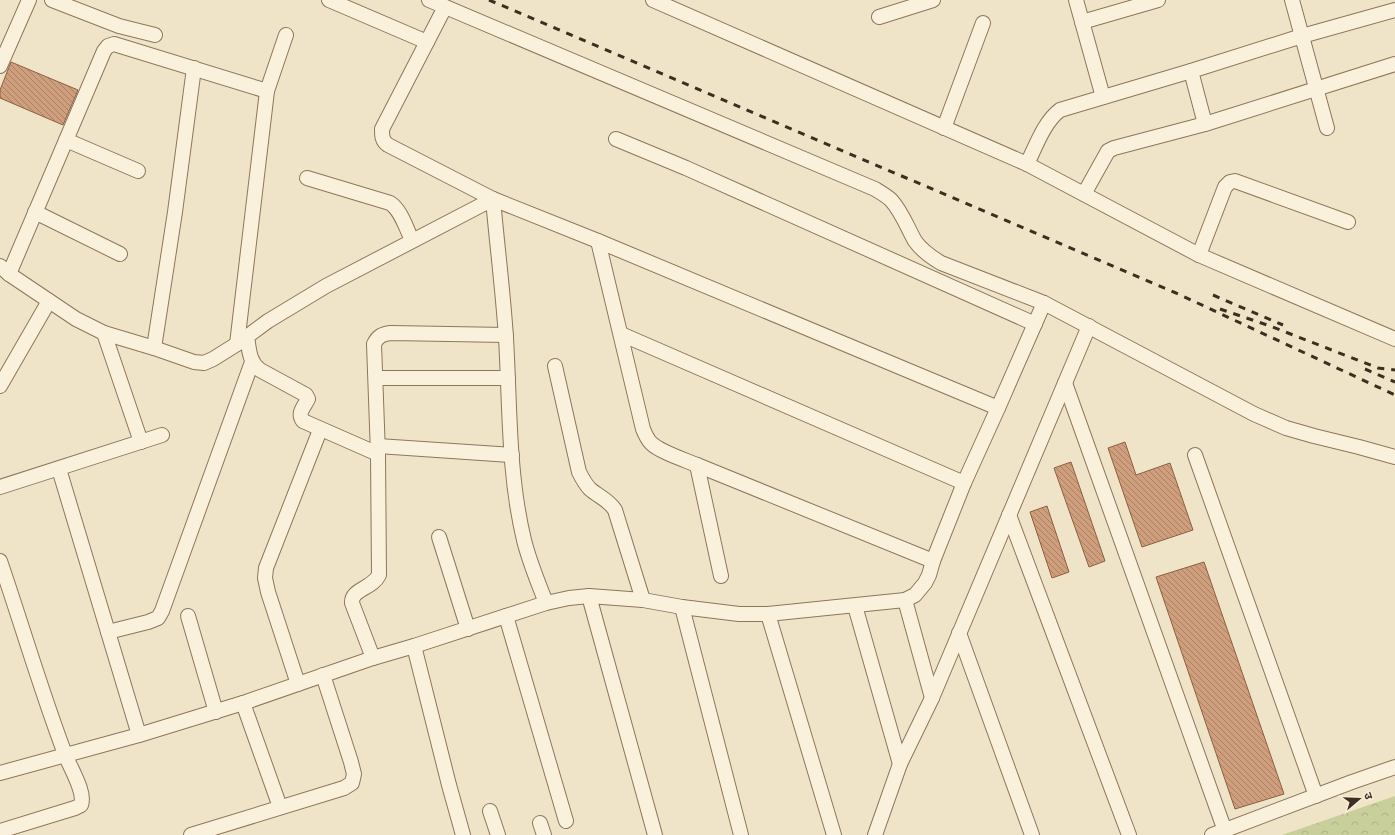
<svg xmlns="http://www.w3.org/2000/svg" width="1395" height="835" font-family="'Roboto Serif','Noto Sans Devanagari',serif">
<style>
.forest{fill:url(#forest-crowns)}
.building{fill:url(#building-back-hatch);stroke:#8d5f41}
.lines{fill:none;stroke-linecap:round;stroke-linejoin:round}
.minor-casing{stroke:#8d765c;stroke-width:16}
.minor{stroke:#faf1dc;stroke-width:14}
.rail{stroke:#3d2e20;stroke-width:3;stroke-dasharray:7 7;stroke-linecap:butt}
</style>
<defs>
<pattern id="forest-crowns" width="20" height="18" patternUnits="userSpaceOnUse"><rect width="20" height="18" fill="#c9cf9b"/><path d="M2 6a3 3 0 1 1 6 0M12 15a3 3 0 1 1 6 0" fill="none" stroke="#aeb285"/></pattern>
<pattern id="building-back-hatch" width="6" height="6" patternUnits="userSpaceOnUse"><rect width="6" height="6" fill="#cf9f7d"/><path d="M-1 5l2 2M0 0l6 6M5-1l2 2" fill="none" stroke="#a98266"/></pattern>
</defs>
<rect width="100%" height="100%" fill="#f0e4c8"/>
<path class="forest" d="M 1395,796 L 1395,835 L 1282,835 Z"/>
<g class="building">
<path d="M 11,62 L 78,90 L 63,125 L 0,98 L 0,90 Z"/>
<path d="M 1125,442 L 1136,475 L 1170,463 L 1193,530 L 1142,547 L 1108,448 Z"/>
<path d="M 1071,462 L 1105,561 L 1089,567 L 1054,468 Z"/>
<path d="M 1047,506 L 1069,572 L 1052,578 L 1030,512 Z"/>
<path d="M 1204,562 L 1284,794 L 1235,809 L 1156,577 Z"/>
</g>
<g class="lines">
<defs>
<g id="minor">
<path d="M 52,0 L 119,26 L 155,35"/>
<path d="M 329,0 L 427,42"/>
<path d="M 429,0 L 875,189 C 880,192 887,196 891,200 C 902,212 907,227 915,241 C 922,251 931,257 941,263 L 1044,303 L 1254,414 L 1286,428 L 1314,436 L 1359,447 L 1395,457"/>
<path d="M 653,0 L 1027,164 L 1199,255 L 1395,339"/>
<path d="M 1076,0 L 1103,97"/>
<path d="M 1292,0 L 1327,128"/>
<path d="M 445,7 L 382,129 C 382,136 382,141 388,145 L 493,199 L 598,241 L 998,408"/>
<path d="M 879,17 L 933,0"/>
<path d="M 1082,22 L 1158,0"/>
<path d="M 0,66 L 29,0"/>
<path d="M 1191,71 L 1205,124"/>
<path d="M 944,128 L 983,23"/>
<path d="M 616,139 L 686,168 L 1035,324"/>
<path d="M 66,140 L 138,171"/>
<path d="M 1027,164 C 1036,146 1044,122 1060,110 L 1191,71 L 1302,36 L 1395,10"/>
<path d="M 307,178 L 390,203 C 401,210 406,228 412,240"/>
<path d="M 1084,194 L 1108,151 L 1114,148 L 1205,124 L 1395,64"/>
<path d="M 35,212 L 120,254"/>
<path d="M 598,241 L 643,429 C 645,434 647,439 651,443 C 660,452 685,460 697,465 L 933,561"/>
<path d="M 1199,255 L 1225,187 L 1230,182 L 1235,181 L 1348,222"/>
<path d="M 0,266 L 9,274 L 76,319 L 104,333 L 154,348 L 194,362 L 204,363 L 213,359 L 237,344 L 268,321 L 326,286 L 493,199 C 497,245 503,291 506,338 C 510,405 508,474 524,540 C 529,561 538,582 546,603"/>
<path d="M 9,274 L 104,51 L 108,46 L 114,44 L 267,91"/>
<path d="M 104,333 L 141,442"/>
<path d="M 621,334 L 964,483"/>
<path d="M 247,336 C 249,349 249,362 260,370 L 306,395 L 308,399 C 304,407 297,413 303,421 L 378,454"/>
<path d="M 237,344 L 267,91 L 286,35"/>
<path d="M 154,348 L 175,212 L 194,68"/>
<path d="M 555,366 L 579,472 C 582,478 585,484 590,489 C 599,497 608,499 615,510 L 643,600"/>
<path d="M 376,378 L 508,378"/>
<path d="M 1065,383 L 1225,831"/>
<path d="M 0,386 L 49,301"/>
<path d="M 378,446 L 512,455"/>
<path d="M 1195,455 L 1316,796"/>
<path d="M 697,465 L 721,576"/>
<path d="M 59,469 L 139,735"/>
<path d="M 0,487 L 162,435"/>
<path d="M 1009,515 L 1129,835"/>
<path d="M 439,537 L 468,629"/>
<path d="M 0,561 C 22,625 41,691 65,754 C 70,768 86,792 81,805 L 75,808 L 0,831"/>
<path d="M 589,596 L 655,835"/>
<path d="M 905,600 L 932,698"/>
<path d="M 855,606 L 900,764"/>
<path d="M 682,607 L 741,835"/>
<path d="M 768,614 L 834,835"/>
<path d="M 188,616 L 216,712"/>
<path d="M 506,616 L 566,821"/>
<path d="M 108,632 L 148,622 L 158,618 L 162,611 L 252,362"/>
<path d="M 959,633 L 1032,835"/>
<path d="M 414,646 L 449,785 L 463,835"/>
<path d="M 373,658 L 352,603 C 351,589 372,589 379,575 L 378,454 L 374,344 C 378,336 382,334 391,333 L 506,335"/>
<path d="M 298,684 L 268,592 L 265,578 L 266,568 L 320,430"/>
<path d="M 243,703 L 280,807"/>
<path d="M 0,773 L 139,735 L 243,703 L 373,658 L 414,646 L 546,603 L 569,598 L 589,596 L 643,600 L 682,607 L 739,614 L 768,614 L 905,600 L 915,595 L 925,583 L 929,575 L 933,561 L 964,483 L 998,408 L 1044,303"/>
<path d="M 490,811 L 498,835"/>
<path d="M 540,823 L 544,835"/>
<path d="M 191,835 L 344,788 L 352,783 L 354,774 L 351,762 L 323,675"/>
<path d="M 875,835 L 900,764 L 932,698 L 1089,326"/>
<path d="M 1212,835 L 1352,782 L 1395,767"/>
</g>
</defs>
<use href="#minor" class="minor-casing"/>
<use href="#minor" class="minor"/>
<g class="rail">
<path d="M 489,0 L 1176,293 L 1395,395"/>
<path d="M 1213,295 L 1283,325"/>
<path d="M 1220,309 L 1270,326 L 1378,368 L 1395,370"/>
<path d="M 1365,369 L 1395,382"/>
</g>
</g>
<g transform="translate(1359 799) rotate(71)" stroke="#f7eed8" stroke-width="3" paint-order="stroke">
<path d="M0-3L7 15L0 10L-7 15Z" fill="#3d2e20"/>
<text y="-6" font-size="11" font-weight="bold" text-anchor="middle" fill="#3d2e20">उ</text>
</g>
</svg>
